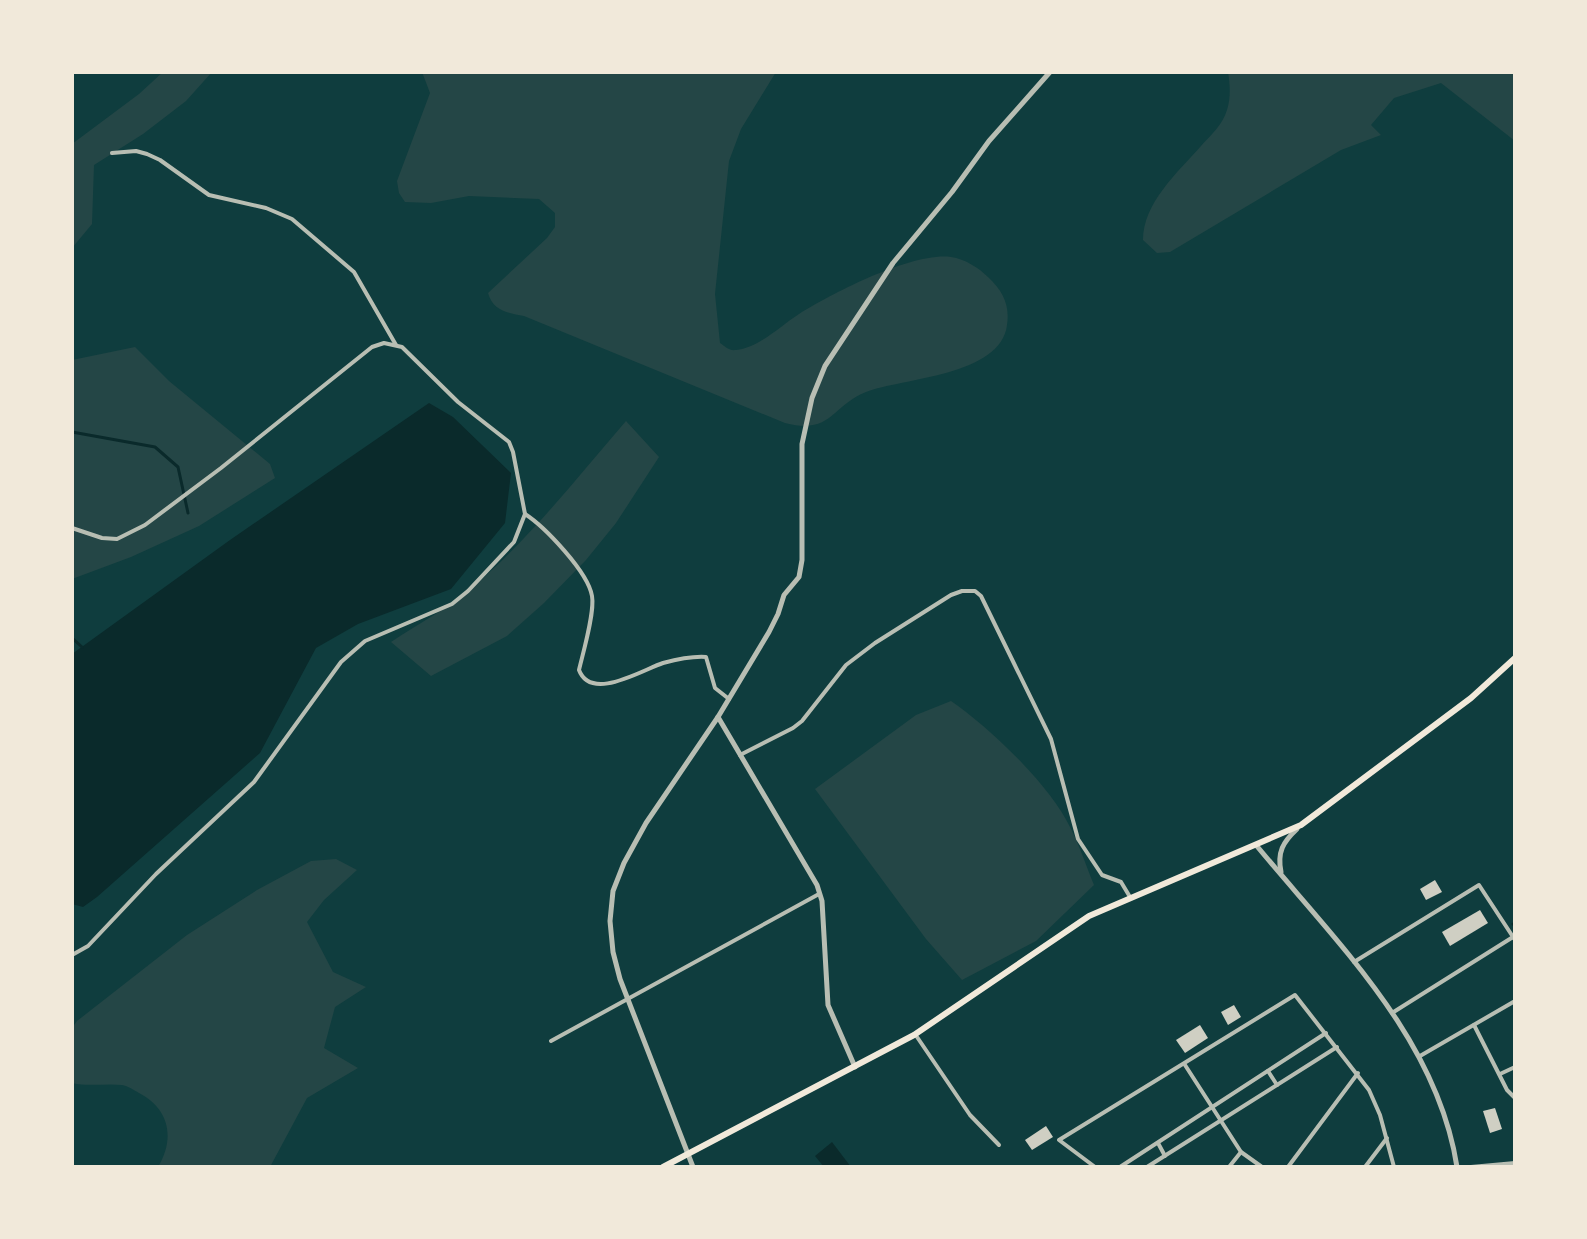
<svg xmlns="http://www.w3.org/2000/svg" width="1587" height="1239" font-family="Signika,sans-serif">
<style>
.green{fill:#244646}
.water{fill:#0a2a2b}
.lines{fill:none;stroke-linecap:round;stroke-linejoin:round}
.stream{stroke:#0a2a2b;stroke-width:3}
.building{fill:#cfcfc3}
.minor{stroke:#b8beb3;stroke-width:4}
.tertiary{stroke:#b8beb3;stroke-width:5}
.primary{stroke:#f1e9da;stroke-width:6}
</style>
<rect width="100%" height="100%" fill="#0f3d3e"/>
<g class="green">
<path d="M 163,72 L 212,72 L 186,101 L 143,134 L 94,165 L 92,224 L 72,248 L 72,144 L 139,94 Z"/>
<path d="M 422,72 L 776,72 L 741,129 L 729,161 L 715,294 L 720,343 C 726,347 729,351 736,350 C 759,348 780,326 799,314 C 833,293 912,252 951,257 C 965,259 979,268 988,277 C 1003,291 1010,305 1007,325 C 1001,376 902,378 866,392 C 831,406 832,435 785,423 L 524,316 C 508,313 493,311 488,293 L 547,238 L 555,227 L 555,213 L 539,199 L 469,196 L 431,203 L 405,202 L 399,193 L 397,181 L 430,93 Z"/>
<path d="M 1228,72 L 1515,72 L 1515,141 L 1441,83 L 1394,98 L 1371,125 L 1381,135 L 1341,150 L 1170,252 L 1157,253 L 1143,240 C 1143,203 1178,172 1201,146 C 1211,135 1223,124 1227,110 C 1231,97 1230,84 1228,72 Z"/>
<path d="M 135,347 L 169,381 L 270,464 L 275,478 L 199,526 L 131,557 L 72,579 L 72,360 Z"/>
<path d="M 626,421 L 659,457 L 616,523 L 586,560 L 544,603 L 507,636 L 431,676 L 391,642 C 418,624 448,608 473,587 C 530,538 577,478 626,421 Z"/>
<path d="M 951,701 C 989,727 1050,785 1070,827 C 1080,846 1086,866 1094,885 L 1036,941 L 962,980 L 926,939 L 815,789 L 916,715 Z"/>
<path d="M 336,859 L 357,870 L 324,900 L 307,922 L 333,972 L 366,987 L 335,1007 L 324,1048 L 358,1068 L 307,1098 L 270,1167 L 158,1167 C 175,1139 170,1109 139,1093 C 134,1090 128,1086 122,1085 C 106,1083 89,1087 72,1083 L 72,1028 L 77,1021 L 187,935 L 257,890 L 311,861 Z"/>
</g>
<g class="water">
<path d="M 429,403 L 453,417 L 511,473 L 505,523 L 451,589 L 358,624 L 316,648 L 260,753 L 97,897 L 83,907 L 72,904 L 72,654 L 230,540 Z"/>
<path d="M 832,1142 L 851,1167 L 824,1167 L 815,1156 Z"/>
</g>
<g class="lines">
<g class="stream">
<path d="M 72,432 L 155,447 L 178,467 L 188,513"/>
<path d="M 72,638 L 82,647"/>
<path d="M 1513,924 L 1515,923"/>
</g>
</g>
<g class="building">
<path d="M 1435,880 L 1442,892 L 1426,900 L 1420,889 Z"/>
<path d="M 1480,910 L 1488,923 L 1450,946 L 1442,932 Z"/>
<path d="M 1234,1005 L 1241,1017 L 1228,1025 L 1221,1012 Z"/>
<path d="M 1200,1025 L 1208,1038 L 1185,1053 L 1176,1040 Z"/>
<path d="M 1495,1108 L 1502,1129 L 1490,1133 L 1483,1111 Z"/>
<path d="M 1046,1126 L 1053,1137 L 1032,1150 L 1025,1140 Z"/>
</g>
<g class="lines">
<g class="minor">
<path d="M 112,153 L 136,151 L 147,154 L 160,160 L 209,195 L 266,208 L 292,219 L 354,272 L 396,345"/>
<path d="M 525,514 C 545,527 588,572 592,596 C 595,612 583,653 579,670 C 591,702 642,670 663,663 C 678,659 691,656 706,657 L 715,688 L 729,699"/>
<path d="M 72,528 L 102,538 L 117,539 L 145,525 L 221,468 L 372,347 L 384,343 L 402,347 L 458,402 L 509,442 L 513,452 L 525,514 L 514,542 L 468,591 L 452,604 L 365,641 L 341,662 L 254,782 L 156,874 L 88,946 L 72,955"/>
<path d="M 740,755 L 793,728 L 802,721 L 846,665 L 875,643 L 951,595 L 962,591 L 975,591 L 981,596 L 1051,739 L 1078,839 L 1102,875 L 1121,882 L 1130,897"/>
<path d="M 1354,962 L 1479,885 L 1515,940"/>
<path d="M 1392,1013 L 1513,937"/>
<path d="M 1474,1025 L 1507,1090 L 1515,1098"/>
<path d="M 915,1034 L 970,1115 L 999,1145"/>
<path d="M 551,1041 L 819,894"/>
<path d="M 1420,1056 L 1515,1001"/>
<path d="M 1185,1065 L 1241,1152 L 1262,1167"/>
<path d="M 1268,1071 L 1277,1085"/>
<path d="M 1500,1074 L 1515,1067"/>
<path d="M 1158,1143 L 1165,1156"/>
<path d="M 1095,1167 L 1059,1140 L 1295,995 L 1369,1090 L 1380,1115 L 1394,1167"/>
<path d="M 1120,1167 L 1326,1033"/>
<path d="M 1147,1167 L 1337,1047"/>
<path d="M 1229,1167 L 1241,1152"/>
<path d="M 1288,1167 L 1358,1073"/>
<path d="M 1365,1167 L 1387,1138"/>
<path d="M 1471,1167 L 1515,1163"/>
</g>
<g class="tertiary">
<path d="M 718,717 L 817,885 L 822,901 L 828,1005 L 855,1067"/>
<path d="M 1256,845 C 1336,942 1437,1038 1457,1167"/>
<path d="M 1281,872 C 1277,852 1283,842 1297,829"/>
<path d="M 693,1167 L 620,979 L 613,952 L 610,921 L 613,891 L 624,863 L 646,823 L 718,717 L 769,632 L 778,614 L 784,595 L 799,577 L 802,560 L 802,444 L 812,398 L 825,366 L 893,263 L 952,192 L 989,141 L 1050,72"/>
</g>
<path class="primary" d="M 663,1167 L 914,1035 L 1089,916 L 1301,825 L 1471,698 L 1515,658"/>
</g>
<rect width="1587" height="1239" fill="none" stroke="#f1e9da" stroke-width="148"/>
</svg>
